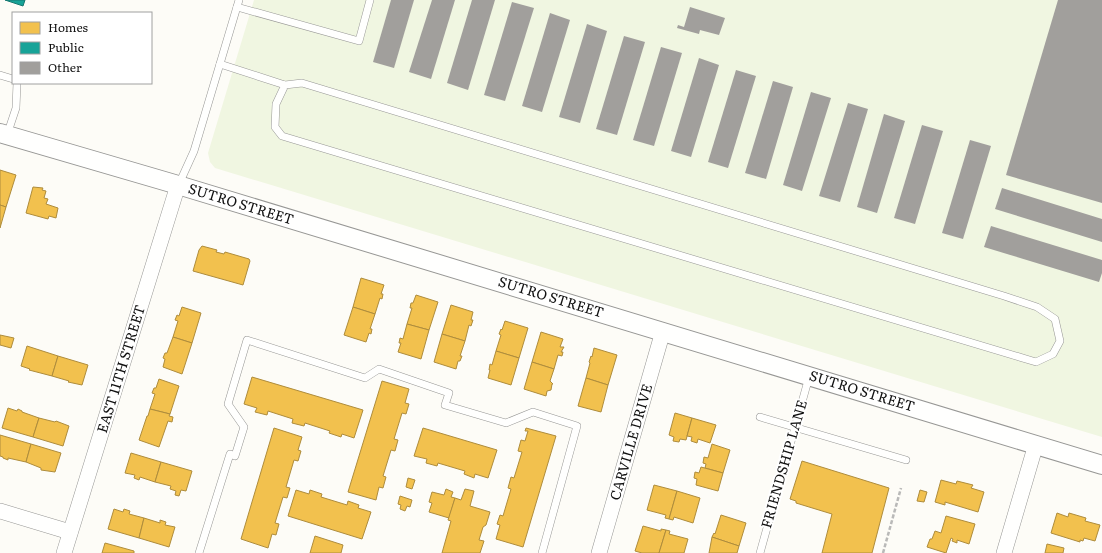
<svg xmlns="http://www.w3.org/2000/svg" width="1102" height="553" font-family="Literata,serif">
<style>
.pitch{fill:#f0f6e1}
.homes{fill:#f2c14e;stroke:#ae8c3c}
.public{fill:#17a398;stroke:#157770}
.building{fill:#a19f9c}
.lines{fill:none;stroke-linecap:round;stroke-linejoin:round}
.service-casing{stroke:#979795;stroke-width:8}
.minor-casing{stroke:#979795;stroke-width:16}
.tertiary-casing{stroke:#979795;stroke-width:20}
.path{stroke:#b9b9b8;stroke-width:2.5;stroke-dasharray:4 2;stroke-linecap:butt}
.service{stroke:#fffffe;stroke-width:7}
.minor{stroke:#fffffe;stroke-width:15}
.tertiary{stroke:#fffffe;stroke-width:18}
.labels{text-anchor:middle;stroke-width:4;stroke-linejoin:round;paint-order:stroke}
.street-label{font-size:14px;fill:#111;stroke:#fff}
</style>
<rect width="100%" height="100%" fill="#fdfcf7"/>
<path class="pitch" d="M 254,0 L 1102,0 L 1102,437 L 215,168 L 210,162 L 208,153 Z"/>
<g class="homes">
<path d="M 0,170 L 16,175 L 6,207 L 0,205 Z"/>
<path d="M 33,187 L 43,188 L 42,190 L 46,191 L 44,198 L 48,199 L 46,204 L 58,208 L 56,218 L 49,216 L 48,219 L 26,213 Z"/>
<path d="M 0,205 L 6,207 L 0,228 Z"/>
<path d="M 202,246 L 217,250 L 216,252 L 224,254 L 225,252 L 249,259 L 250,261 L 243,285 L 193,271 L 199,250 Z"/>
<path d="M 361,278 L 384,285 L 381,294 L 383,294 L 382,299 L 380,298 L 375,314 L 353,307 Z"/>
<path d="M 416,295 L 438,302 L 429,330 L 407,324 L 412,308 L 410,308 L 411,303 L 413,303 Z"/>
<path d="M 451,305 L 473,312 L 471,320 L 473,320 L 471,326 L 469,325 L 465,341 L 442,334 Z"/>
<path d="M 182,307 L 201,313 L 192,343 L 173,337 L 178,321 L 175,320 L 177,315 L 179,316 Z"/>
<path d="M 353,307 L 375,314 L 370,329 L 372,329 L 371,334 L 369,333 L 366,342 L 344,335 Z"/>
<path d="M 505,321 L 528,328 L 519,358 L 496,351 L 501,335 L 499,334 L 501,329 L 502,330 Z"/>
<path d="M 407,324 L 429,330 L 421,359 L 398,352 L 401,343 L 399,343 L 400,338 L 403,339 Z"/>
<path d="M 541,332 L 563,339 L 560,347 L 564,347 L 561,352 L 563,352 L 562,356 L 558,355 L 554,369 L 532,362 Z"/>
<path d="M 442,334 L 465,341 L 460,356 L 462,356 L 460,361 L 458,361 L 456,369 L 434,362 Z"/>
<path d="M 0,335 L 14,338 L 11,348 L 0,345 Z"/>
<path d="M 173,337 L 192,343 L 182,374 L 163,367 L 165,359 L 163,358 L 165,353 L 167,353 Z"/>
<path d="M 27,346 L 58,356 L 52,376 L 29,370 L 30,369 L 21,366 Z"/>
<path d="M 594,348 L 617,355 L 608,385 L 586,378 L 590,363 L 589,362 L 591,356 L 592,357 Z"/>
<path d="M 496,351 L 519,358 L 511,385 L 488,378 L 490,370 L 489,370 L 490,364 L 492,365 Z"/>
<path d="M 58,356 L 88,365 L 82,385 L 68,382 L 69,381 L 52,376 Z"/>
<path d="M 532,362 L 554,369 L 550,381 L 553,384 L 552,384 L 551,390 L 547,391 L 546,396 L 524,389 Z"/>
<path d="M 252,377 L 363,410 L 354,438 L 342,434 L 341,437 L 329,433 L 330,431 L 305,423 L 304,426 L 292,423 L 293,419 L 268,411 L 267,415 L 255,412 L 257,408 L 244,404 Z"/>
<path d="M 586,378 L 608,385 L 601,412 L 578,406 Z"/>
<path d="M 159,379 L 179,386 L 170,414 L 150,409 L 155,394 L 152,393 L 154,388 L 156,388 Z"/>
<path d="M 382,381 L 409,389 L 405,403 L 409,404 L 406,414 L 402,413 L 394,439 L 398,440 L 395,451 L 391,450 L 383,476 L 386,477 L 383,488 L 379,487 L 376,500 L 348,492 Z"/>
<path d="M 8,408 L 17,411 L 18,409 L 22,411 L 22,412 L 39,418 L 33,437 L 2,428 Z"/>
<path d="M 150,409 L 170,414 L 169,416 L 173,417 L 172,422 L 168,421 L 159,447 L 139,440 L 147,416 L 148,416 Z"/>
<path d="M 675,413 L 692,418 L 686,440 L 680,439 L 679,442 L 673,441 L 674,437 L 669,435 Z"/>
<path d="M 39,418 L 55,422 L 56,421 L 69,426 L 63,446 L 33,437 Z"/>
<path d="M 692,418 L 716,425 L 710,443 L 698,439 L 697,443 L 691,441 L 692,437 L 687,436 Z"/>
<path d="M 274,428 L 302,437 L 298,450 L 301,451 L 298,461 L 294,460 L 286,487 L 290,488 L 287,498 L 283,497 L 275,523 L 279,524 L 276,535 L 272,534 L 268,548 L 241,539 Z"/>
<path d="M 423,428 L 497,450 L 488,478 L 475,474 L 474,478 L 464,474 L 465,471 L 438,463 L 437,466 L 426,463 L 427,459 L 414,456 Z"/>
<path d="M 526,428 L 556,436 L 523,547 L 496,539 L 500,525 L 497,524 L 500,515 L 503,516 L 511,489 L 508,488 L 511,477 L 514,478 L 522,452 L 518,451 L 521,440 L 525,441 L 528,431 L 525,431 Z"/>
<path d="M 0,435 L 31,444 L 26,462 L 8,458 L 8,460 L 3,458 L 3,457 L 0,456 Z"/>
<path d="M 31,444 L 61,453 L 55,472 L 41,470 L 41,468 L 26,462 Z"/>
<path d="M 712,444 L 730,450 L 723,473 L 705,468 L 706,464 L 703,463 L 704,457 L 708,458 Z"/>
<path d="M 131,453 L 161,462 L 155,482 L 140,477 L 139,480 L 134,478 L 135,475 L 125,473 Z"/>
<path d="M 802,461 L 889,488 L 872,553 L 822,553 L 832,514 L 796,503 L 796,501 L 790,499 Z"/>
<path d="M 161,462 L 192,471 L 186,491 L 181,490 L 179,496 L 175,495 L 176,491 L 170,489 L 171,486 L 155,482 Z"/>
<path d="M 701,467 L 723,473 L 718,491 L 696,485 L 697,479 L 694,478 L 695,472 L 699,473 Z"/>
<path d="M 408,478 L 415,480 L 412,489 L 406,487 Z"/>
<path d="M 941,480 L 956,484 L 957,481 L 973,485 L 971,488 L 984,492 L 978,512 L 945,502 L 945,505 L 935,502 Z"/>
<path d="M 654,485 L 677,491 L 669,519 L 665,518 L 666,515 L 647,510 Z"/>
<path d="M 446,489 L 453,492 L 451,497 L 455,498 L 449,518 L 429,512 L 432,503 L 429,502 L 432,492 L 444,495 Z"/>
<path d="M 465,489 L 474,491 L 470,506 L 490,512 L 486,525 L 483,527 L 479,540 L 484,541 L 480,553 L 442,553 L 451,521 L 448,520 L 455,498 L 461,500 Z"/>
<path d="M 296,490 L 309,494 L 310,490 L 322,494 L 321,497 L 347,505 L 348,501 L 359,505 L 358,508 L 371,512 L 362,539 L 288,516 Z"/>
<path d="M 920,490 L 927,492 L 924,502 L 917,501 Z"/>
<path d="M 677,491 L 700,498 L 693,523 L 674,517 L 673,520 L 669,519 Z"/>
<path d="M 400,496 L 412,500 L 410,507 L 407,506 L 405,511 L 400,509 L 401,505 L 398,504 Z"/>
<path d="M 114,509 L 123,512 L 124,509 L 130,511 L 129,514 L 144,518 L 139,538 L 108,529 Z"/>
<path d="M 1057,513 L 1068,517 L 1069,513 L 1086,518 L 1085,521 L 1100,525 L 1095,541 L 1084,538 L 1083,541 L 1080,540 L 1080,542 L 1051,533 Z"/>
<path d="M 721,515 L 746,523 L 739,546 L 712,537 L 714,533 L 715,534 Z"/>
<path d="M 946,516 L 975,524 L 969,544 L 957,540 L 957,543 L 952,541 L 953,539 L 951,538 L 946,553 L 927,547 L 930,539 L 932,539 L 935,531 L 941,533 Z"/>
<path d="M 144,518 L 160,523 L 160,520 L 166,522 L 165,525 L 175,527 L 169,547 L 139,538 Z"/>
<path d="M 643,526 L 661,531 L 661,529 L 666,530 L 659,553 L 642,553 L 635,551 Z"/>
<path d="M 666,530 L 670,531 L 669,534 L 688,539 L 684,553 L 659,553 Z"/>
<path d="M 315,536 L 343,545 L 341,553 L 310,553 Z"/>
<path d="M 712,537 L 739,546 L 737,553 L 709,553 Z"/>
<path d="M 105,543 L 134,551 L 134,553 L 102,553 Z"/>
<path d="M 1047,544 L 1064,548 L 1063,553 L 1045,553 Z"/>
</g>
<path class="public" d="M 5,0 L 25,0 L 23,6 Z"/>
<g class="building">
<path d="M 391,0 L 414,0 L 394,68 L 373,62 Z"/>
<path d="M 432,0 L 455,0 L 431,79 L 409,72 Z"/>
<path d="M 472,0 L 495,0 L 468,90 L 447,83 Z"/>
<path d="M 1058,0 L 1102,0 L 1102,203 L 1006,175 Z"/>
<path d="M 512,2 L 534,8 L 505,101 L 484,95 Z"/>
<path d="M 690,7 L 725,18 L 719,35 L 700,30 L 699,34 L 677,28 L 678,25 L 684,27 Z"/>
<path d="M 550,13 L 570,20 L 542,112 L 522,106 Z"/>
<path d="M 587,24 L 607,31 L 580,123 L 559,117 Z"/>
<path d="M 624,36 L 645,42 L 617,135 L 596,129 Z"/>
<path d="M 661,47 L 682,53 L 654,146 L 633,140 Z"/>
<path d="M 699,58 L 719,65 L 691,157 L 671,151 Z"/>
<path d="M 736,70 L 756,76 L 728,168 L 708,162 Z"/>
<path d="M 773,81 L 793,87 L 766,179 L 745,173 Z"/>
<path d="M 811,92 L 831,98 L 802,191 L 783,185 Z"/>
<path d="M 848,103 L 868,109 L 840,202 L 819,196 Z"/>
<path d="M 884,114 L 905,121 L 877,213 L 857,207 Z"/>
<path d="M 922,125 L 943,131 L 915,224 L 894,218 Z"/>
<path d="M 970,140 L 991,146 L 963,239 L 942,233 Z"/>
<path d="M 1002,188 L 1102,219 L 1102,242 L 995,209 Z"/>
<path d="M 991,226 L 1102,260 L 1102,273 L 1099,282 L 984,247 Z"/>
</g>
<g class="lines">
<defs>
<g id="service">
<path d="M 237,7 L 359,41 L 370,0"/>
<path d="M 220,64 L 285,85 L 302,83 L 1004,296 L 1037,307 L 1055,319 L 1060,341 L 1053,354 L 1036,362 L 282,136 L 275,127 L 276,104 L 285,85"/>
<path d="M 0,75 L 13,79"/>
<path d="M 7,135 L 16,108 L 17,83"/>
<path d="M 179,184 L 194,151 L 239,0"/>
<path d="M 760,417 L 906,460"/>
<path d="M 199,553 L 230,454 L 235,456 L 244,427 L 228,404 L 247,340 L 365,378 L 379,369 L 449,393 L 445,405 L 506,423 L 533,412 L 577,426 L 542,553"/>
<path d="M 760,553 L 809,377"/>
</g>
<g id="minor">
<path d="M 0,511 L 70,532"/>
<path d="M 64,553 L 178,185"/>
<path d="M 599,553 L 663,331"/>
<path d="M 1004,553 L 1036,444"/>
</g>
<path id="tertiary" d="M 0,133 L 178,185 L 1102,465"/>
</defs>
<use href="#service" class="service-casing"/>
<use href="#minor" class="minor-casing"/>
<use href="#tertiary" class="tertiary-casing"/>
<path class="path" d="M 883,553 L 901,488"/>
<use href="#service" class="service"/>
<use href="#minor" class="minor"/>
<use href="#tertiary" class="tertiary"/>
</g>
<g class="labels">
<g class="street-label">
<text transform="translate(241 204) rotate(17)" y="5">SUTRO STREET</text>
<text transform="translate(551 297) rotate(17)" y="5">SUTRO STREET</text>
<text transform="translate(121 369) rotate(-73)" y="5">EAST 11TH STREET</text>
<text transform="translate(862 391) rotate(17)" y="5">SUTRO STREET</text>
<text transform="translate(631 442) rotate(-74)" y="5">CARVILLE DRIVE</text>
<text transform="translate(784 464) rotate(-74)" y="5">FRIENDSHIP LANE</text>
</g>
</g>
<rect x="12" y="12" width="140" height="72" fill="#ffffff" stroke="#a0a0a0"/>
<rect x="20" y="22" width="20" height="12" fill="#f2c14e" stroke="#a0a0a0"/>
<text x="48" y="32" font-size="12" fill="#111111">Homes</text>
<rect x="20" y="42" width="20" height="12" fill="#17a398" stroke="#a0a0a0"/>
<text x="48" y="52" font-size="12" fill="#111111">Public</text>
<rect x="20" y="62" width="20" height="12" fill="#a19f9c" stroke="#a0a0a0"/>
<text x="48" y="72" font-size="12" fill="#111111">Other</text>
</svg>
